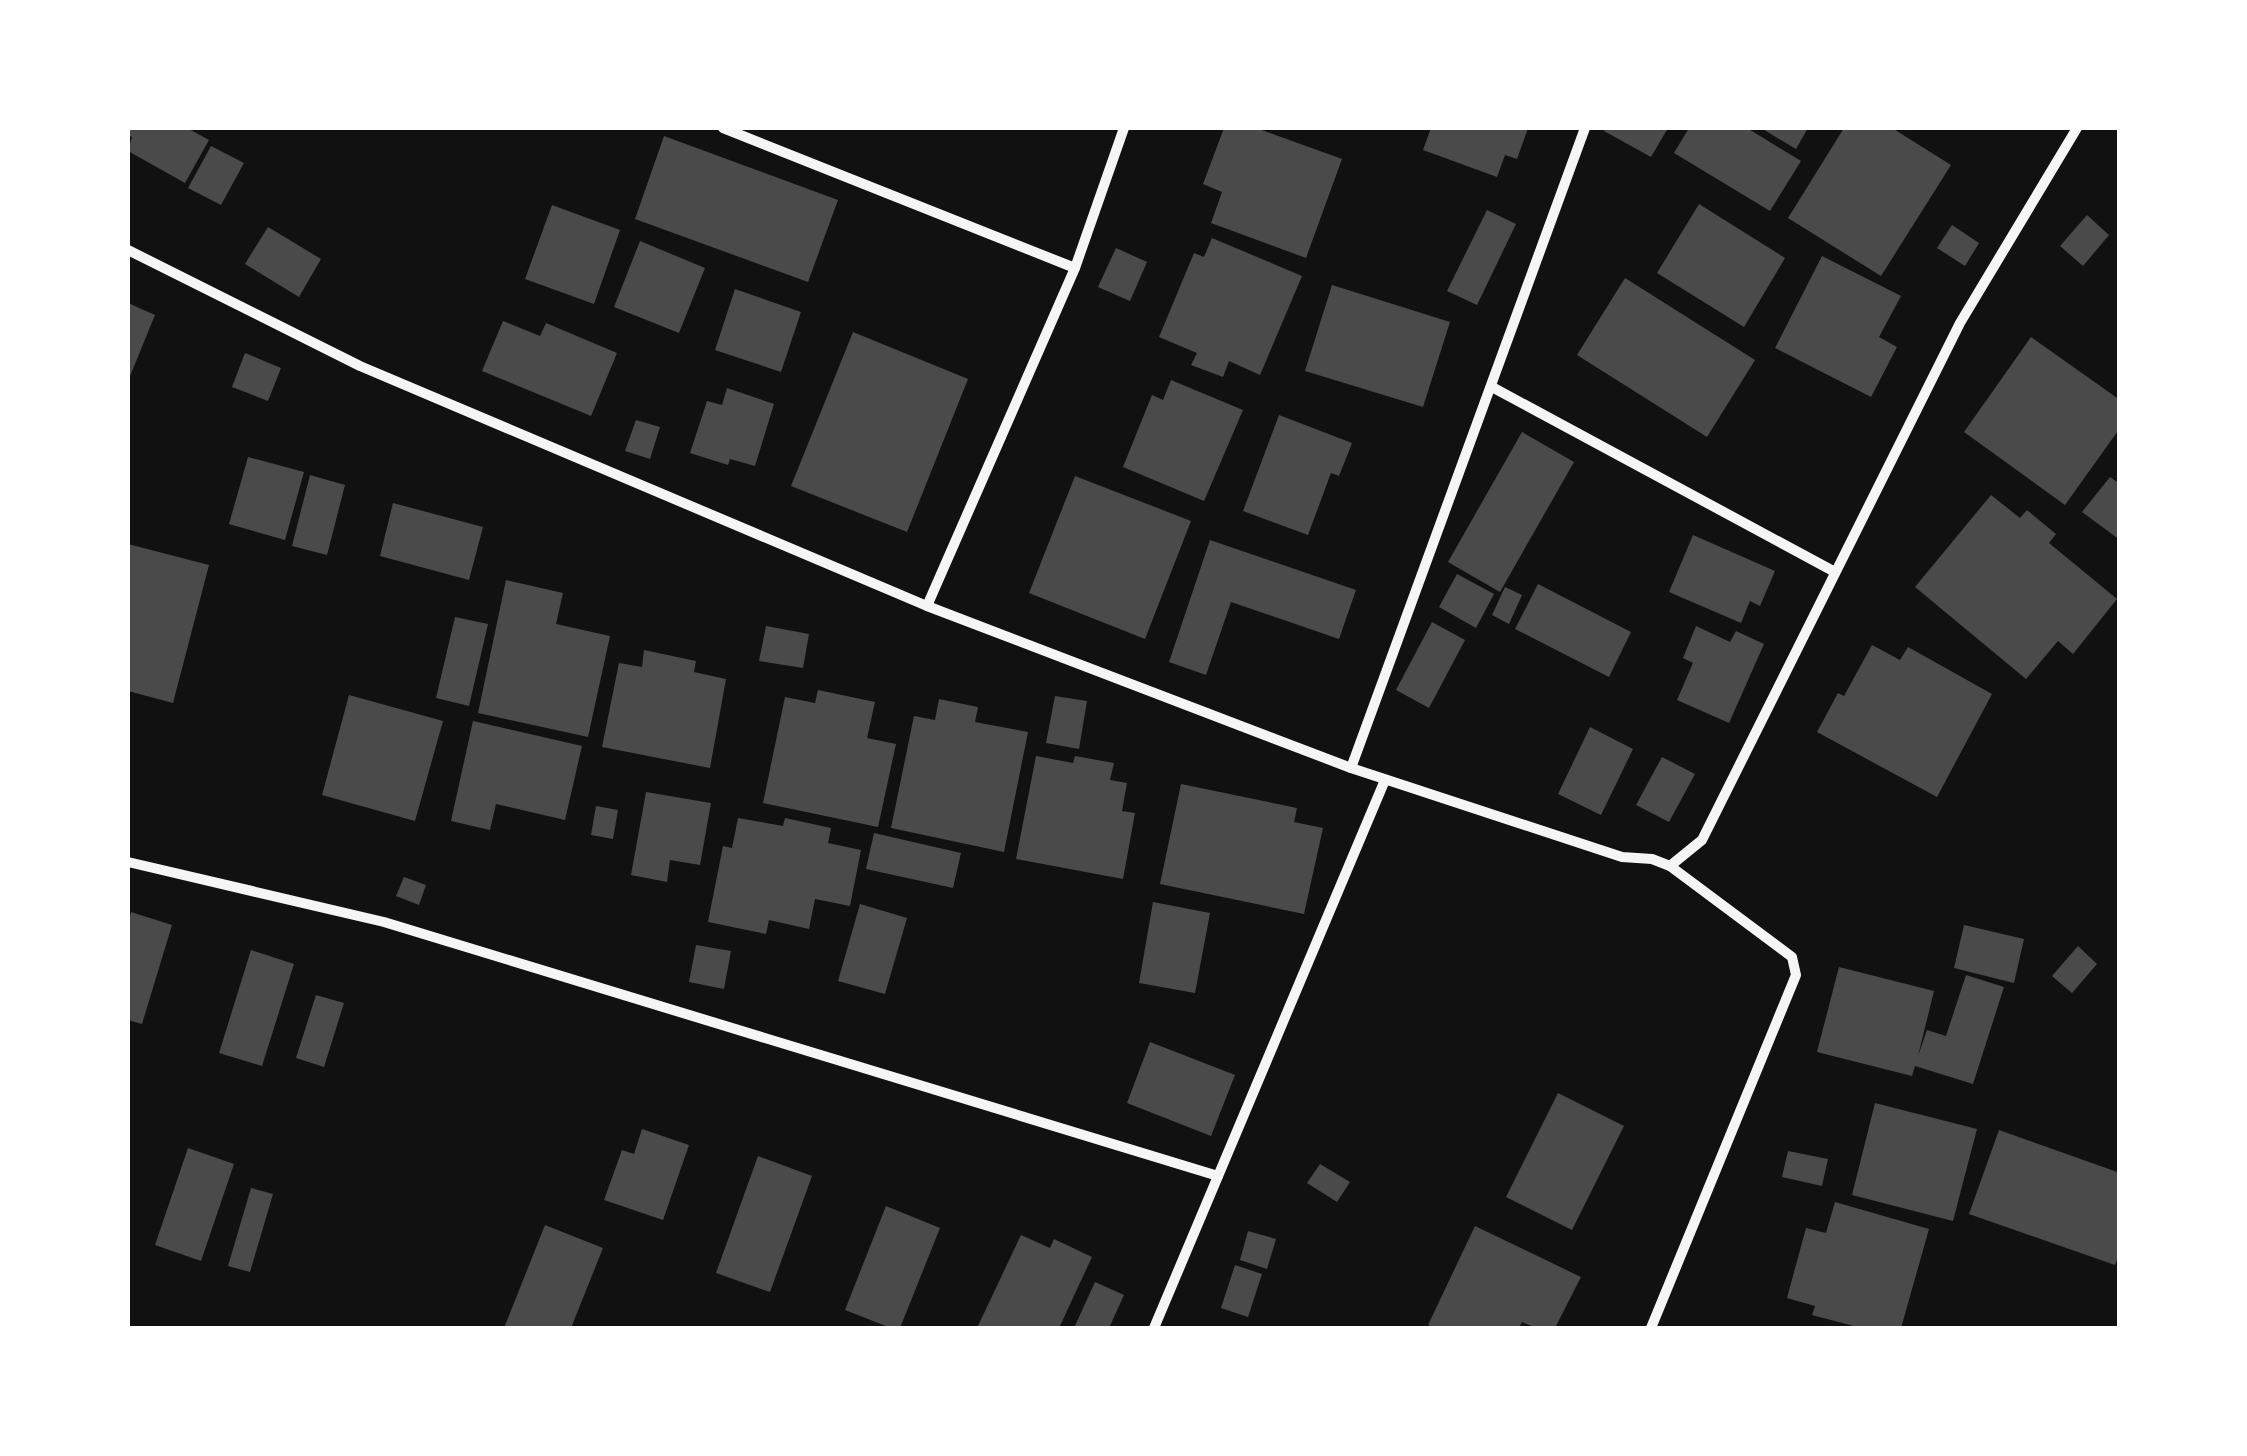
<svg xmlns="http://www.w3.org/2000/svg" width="2247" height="1456" font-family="Karla,sans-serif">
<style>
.building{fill:#4a4a4a}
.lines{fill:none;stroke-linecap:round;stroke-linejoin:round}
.minor{stroke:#f5f5f5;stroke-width:10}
</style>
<rect width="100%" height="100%" fill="#111"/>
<g class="building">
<path d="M 128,128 L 187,128 L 209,140 L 185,183 L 128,151 L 132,137 L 128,135 Z"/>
<path d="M 1224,128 L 1256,128 L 1342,159 L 1306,258 L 1211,223 L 1222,192 L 1203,184 Z"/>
<path d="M 1431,128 L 1528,128 L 1517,159 L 1505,155 L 1497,177 L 1423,150 Z"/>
<path d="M 1606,128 L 1668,128 L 1651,157 L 1604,131 Z"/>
<path d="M 1689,128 L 1747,128 L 1801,161 L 1770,211 L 1674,153 Z"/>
<path d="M 1761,128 L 1808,128 L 1796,149 Z"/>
<path d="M 1844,128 L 1892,128 L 1951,165 L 1881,276 L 1788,218 Z"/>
<path d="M 664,136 L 838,200 L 808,282 L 635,219 Z"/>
<path d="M 211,146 L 244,163 L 221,205 L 188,188 Z"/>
<path d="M 1699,204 L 1785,258 L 1744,327 L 1657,273 Z"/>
<path d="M 552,205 L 620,230 L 594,304 L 525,279 Z"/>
<path d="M 1487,210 L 1516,224 L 1477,305 L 1447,291 Z"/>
<path d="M 2087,215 L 2109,235 L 2083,266 L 2060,246 Z"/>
<path d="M 1952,225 L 1979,243 L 1965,266 L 1937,248 Z"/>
<path d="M 268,227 L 321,259 L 299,297 L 245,264 Z"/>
<path d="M 1212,238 L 1302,276 L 1260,375 L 1229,361 L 1223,377 L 1191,365 L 1197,353 L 1159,337 L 1194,253 L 1204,257 Z"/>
<path d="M 640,241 L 705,268 L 679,333 L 614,307 Z"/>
<path d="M 1116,248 L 1147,262 L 1130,301 L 1098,287 Z"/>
<path d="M 1822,256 L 1901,296 L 1879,337 L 1897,347 L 1871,397 L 1775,348 Z"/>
<path d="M 1625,278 L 1755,360 L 1707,437 L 1577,355 Z"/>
<path d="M 1332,285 L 1450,322 L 1423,407 L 1305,371 Z"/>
<path d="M 735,289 L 801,312 L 781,372 L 715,350 Z"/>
<path d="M 128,303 L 155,315 L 128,381 Z"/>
<path d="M 503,321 L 540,336 L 546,323 L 617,353 L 591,416 L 482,371 Z"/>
<path d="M 853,332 L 968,379 L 907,532 L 791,486 Z"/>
<path d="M 2031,337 L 2120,400 L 2120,428 L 2065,505 L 1964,432 Z"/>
<path d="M 245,353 L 281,368 L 268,401 L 232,387 Z"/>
<path d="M 1171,380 L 1243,410 L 1204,501 L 1123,467 L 1152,395 L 1163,400 Z"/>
<path d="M 727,388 L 774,404 L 755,466 L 730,459 L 728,465 L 690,453 L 707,401 L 722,405 Z"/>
<path d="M 1279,415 L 1352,443 L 1339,476 L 1331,473 L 1308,535 L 1243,511 Z"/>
<path d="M 636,420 L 660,427 L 650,459 L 625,451 Z"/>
<path d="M 1522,432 L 1574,462 L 1500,592 L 1448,562 Z"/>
<path d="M 248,457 L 304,472 L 285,540 L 229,524 Z"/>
<path d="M 310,475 L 345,485 L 327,555 L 292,546 Z"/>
<path d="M 1075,476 L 1191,521 L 1145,639 L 1029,593 Z"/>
<path d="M 2110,477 L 2120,484 L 2120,540 L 2082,512 Z"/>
<path d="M 1991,495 L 2020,518 L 2027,510 L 2056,534 L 2049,543 L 2117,599 L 2073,654 L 2058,641 L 2026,679 L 1915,587 Z"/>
<path d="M 393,503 L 483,527 L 469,580 L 380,556 Z"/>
<path d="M 1693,535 L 1775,571 L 1760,606 L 1750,601 L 1741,623 L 1669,592 Z"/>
<path d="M 1210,540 L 1356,590 L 1339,639 L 1231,602 L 1206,675 L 1169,662 Z"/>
<path d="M 128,544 L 209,565 L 173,703 L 128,691 Z"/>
<path d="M 1457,574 L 1494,594 L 1476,628 L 1439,607 Z"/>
<path d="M 506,580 L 563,593 L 556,624 L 610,636 L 588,737 L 478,713 Z"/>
<path d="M 1538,584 L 1631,632 L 1609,677 L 1515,629 Z"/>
<path d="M 1505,587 L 1522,595 L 1509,624 L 1492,615 Z"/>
<path d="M 455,617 L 488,624 L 469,706 L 436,698 Z"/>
<path d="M 1432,622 L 1465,640 L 1429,708 L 1396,690 Z"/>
<path d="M 766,626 L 809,634 L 803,668 L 759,661 Z"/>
<path d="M 1696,626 L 1730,642 L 1736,631 L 1764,644 L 1729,723 L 1677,700 L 1693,663 L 1683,658 Z"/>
<path d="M 1872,645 L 1900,660 L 1908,647 L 1992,694 L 1937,797 L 1817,732 L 1838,693 L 1844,696 Z"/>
<path d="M 644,650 L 696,661 L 694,672 L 726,679 L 710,768 L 602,747 L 619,663 L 642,667 Z"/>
<path d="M 818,690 L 875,702 L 867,738 L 896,744 L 878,827 L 763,803 L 785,697 L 815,703 Z"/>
<path d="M 349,695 L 443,721 L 415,821 L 322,795 Z"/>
<path d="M 1055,696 L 1087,701 L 1079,749 L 1046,743 Z"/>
<path d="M 939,699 L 978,707 L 975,722 L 1028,732 L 1004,852 L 891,828 L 914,716 L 935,720 Z"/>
<path d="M 473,721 L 582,746 L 565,820 L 496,804 L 490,830 L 451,821 Z"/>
<path d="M 1590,727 L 1633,749 L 1601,815 L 1558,794 Z"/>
<path d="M 1036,756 L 1073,763 L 1075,756 L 1114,763 L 1110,780 L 1127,783 L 1122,811 L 1135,813 L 1123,879 L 1016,859 Z"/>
<path d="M 1662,757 L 1695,774 L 1669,822 L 1636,805 Z"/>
<path d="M 1181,784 L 1297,808 L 1294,822 L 1323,828 L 1304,914 L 1160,884 Z"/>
<path d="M 646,792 L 711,803 L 700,865 L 670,860 L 667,882 L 631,875 Z"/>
<path d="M 596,806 L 618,810 L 613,839 L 591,835 Z"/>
<path d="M 738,818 L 783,826 L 785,818 L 831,828 L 828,843 L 861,850 L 850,906 L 815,899 L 809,929 L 769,920 L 766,934 L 708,922 L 723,846 L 732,848 Z"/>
<path d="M 874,833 L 961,853 L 953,888 L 866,869 Z"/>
<path d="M 404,877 L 426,885 L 419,905 L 396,896 Z"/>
<path d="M 1153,902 L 1210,913 L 1195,993 L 1139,983 Z"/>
<path d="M 860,904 L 907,918 L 885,994 L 838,981 Z"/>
<path d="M 131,912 L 172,925 L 142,1024 L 128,1020 L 128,924 Z"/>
<path d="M 1964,925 L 2024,939 L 2014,983 L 1954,968 Z"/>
<path d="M 696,945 L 731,951 L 724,989 L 689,982 Z"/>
<path d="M 2078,946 L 2097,964 L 2072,993 L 2052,976 Z"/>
<path d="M 251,950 L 294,964 L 262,1066 L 219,1053 Z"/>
<path d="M 1839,967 L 1934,991 L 1918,1056 L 1927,1030 L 1946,1036 L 1966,975 L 2004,987 L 1973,1084 L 1915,1066 L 1912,1076 L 1817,1052 Z"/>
<path d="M 316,995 L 344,1003 L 324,1067 L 296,1058 Z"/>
<path d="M 1150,1042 L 1235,1075 L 1211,1136 L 1127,1103 Z"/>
<path d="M 1558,1093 L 1624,1126 L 1572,1230 L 1506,1197 Z"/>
<path d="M 1875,1103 L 1977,1129 L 1953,1221 L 1852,1195 Z"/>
<path d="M 642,1129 L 689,1145 L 663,1220 L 604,1200 L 622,1150 L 634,1154 Z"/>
<path d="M 1999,1130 L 2120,1173 L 2120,1253 L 2115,1265 L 1969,1214 Z"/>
<path d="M 188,1148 L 234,1164 L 201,1261 L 155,1245 Z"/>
<path d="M 1788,1151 L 1828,1159 L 1822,1186 L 1782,1177 Z"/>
<path d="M 758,1156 L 812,1176 L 770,1292 L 716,1273 Z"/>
<path d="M 1320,1164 L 1350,1182 L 1337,1202 L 1307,1183 Z"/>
<path d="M 251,1188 L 273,1194 L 250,1272 L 228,1266 Z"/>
<path d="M 1835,1202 L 1929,1229 L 1901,1328 L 1861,1328 L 1812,1315 L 1815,1306 L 1787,1298 L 1806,1228 L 1826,1233 Z"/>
<path d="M 886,1206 L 940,1228 L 900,1328 L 891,1328 L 845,1310 Z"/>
<path d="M 545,1225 L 603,1248 L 571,1328 L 504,1328 Z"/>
<path d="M 1475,1226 L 1581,1277 L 1555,1328 L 1536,1328 L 1522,1322 L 1519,1328 L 1435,1328 L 1428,1325 Z"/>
<path d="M 1248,1231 L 1276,1239 L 1267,1269 L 1240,1260 Z"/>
<path d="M 1021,1235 L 1050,1248 L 1054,1239 L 1092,1257 L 1059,1328 L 977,1328 Z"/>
<path d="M 1235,1265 L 1262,1274 L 1248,1317 L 1221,1308 Z"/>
<path d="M 1095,1282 L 1124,1295 L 1109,1328 L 1074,1328 Z"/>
</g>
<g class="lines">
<g class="minor">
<path d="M 723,128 L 1075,268"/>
<path d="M 128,250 L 360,366 L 927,606 L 1351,768 L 1622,857 L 1652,859 L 1670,866 L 1702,840 L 1960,323 L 2077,128"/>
<path d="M 1492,387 L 1835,572"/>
<path d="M 927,606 L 1075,268 L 1124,128"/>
<path d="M 1351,768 L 1585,128"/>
<path d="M 128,862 L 384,922 L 1218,1176"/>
<path d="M 1154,1328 L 1385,780"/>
<path d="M 1651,1328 L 1796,975 L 1792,957 L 1670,866"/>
</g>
</g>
<rect width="2247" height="1456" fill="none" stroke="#ffffff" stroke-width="260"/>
</svg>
